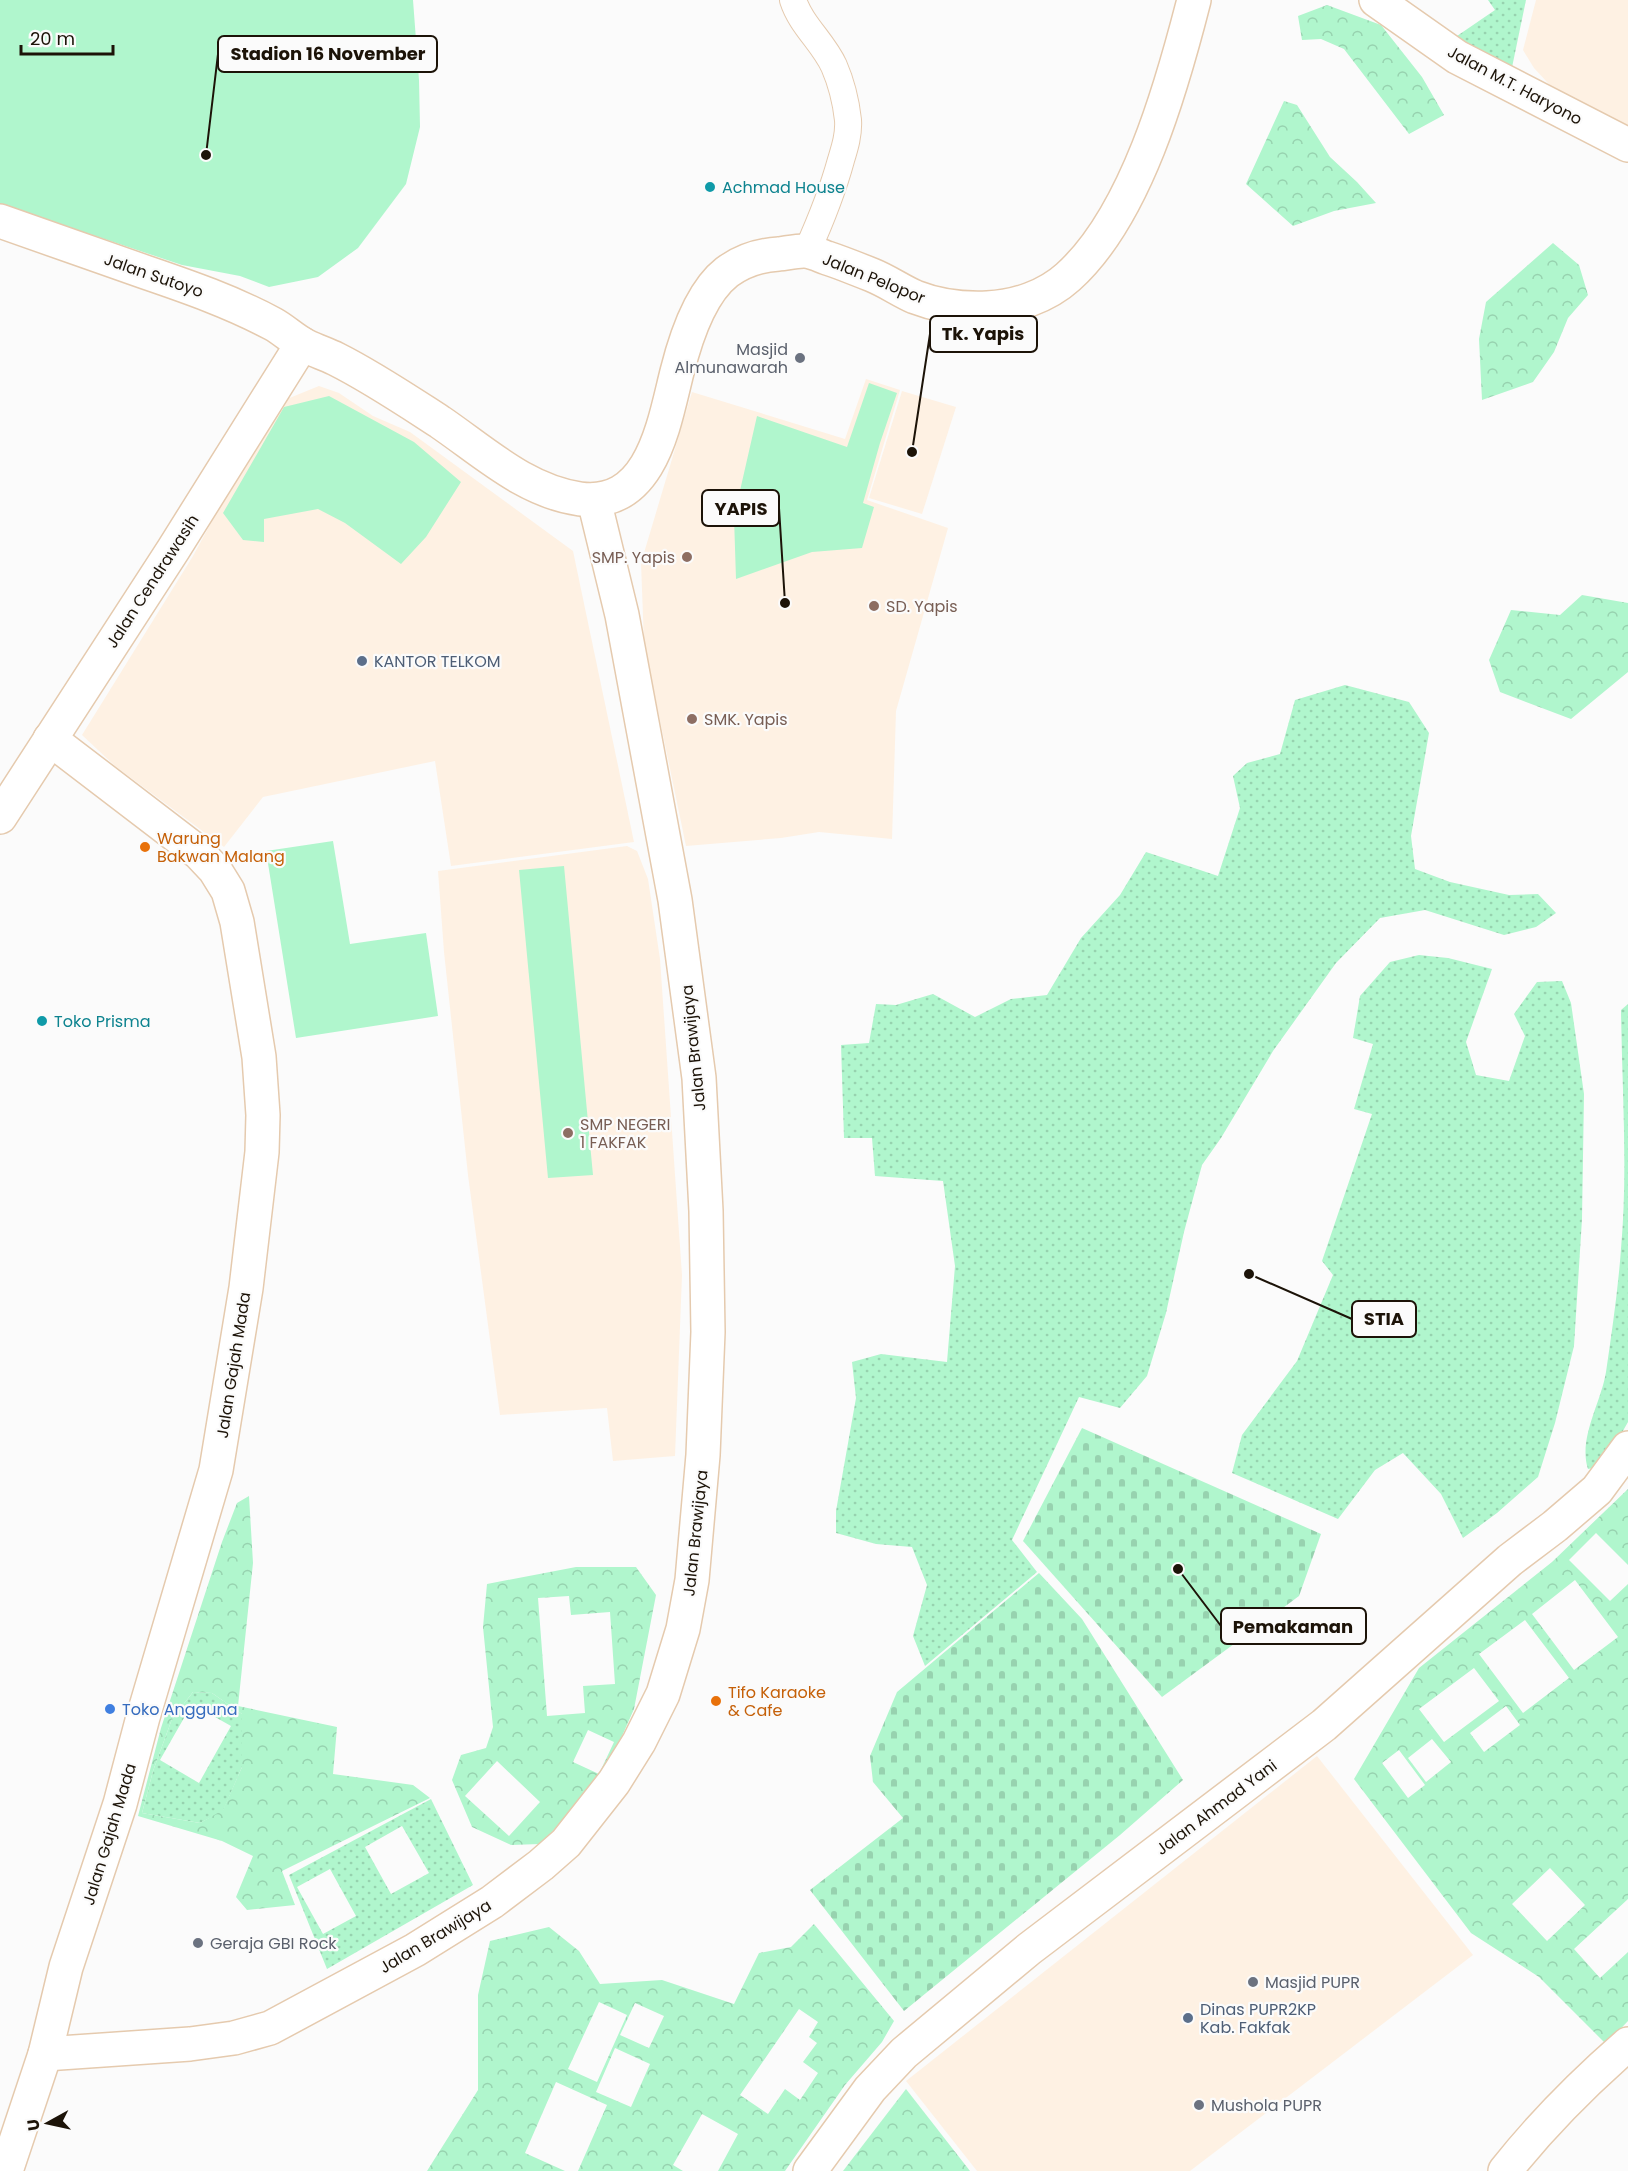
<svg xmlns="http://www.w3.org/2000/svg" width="1628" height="2171" font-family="Poppins,sans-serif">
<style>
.built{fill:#fef1e3}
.grass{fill:url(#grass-dots);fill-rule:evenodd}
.forest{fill:url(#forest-crowns);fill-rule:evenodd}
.cemetery{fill:url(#cemetery-stones)}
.garden{fill:#b0f6cd}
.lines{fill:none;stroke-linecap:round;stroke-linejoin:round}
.minor-casing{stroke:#e5caae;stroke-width:28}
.secondary-casing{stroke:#e5caae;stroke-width:36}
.primary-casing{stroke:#e5caae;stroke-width:36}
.minor{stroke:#fff;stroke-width:26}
.secondary{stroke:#fff;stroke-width:33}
.primary{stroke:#fff;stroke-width:33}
.culture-dot{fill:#0f9aa8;stroke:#fbfbfb;stroke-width:2}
.worship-dot{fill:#6b7280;stroke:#fbfbfb;stroke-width:2}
.education-dot{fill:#8d6e63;stroke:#fbfbfb;stroke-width:2}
.service-dot{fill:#5c6f8a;stroke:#fbfbfb;stroke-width:2}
.food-dot{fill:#e8710a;stroke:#fbfbfb;stroke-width:2}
.shop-dot{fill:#3f7fe0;stroke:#fbfbfb;stroke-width:2}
.labels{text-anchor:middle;stroke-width:4.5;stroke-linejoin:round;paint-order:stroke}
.street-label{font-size:16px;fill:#1c1308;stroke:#fbfbfb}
.culture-label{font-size:16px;fill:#0d838f;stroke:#fbfbfb;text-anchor:start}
.worship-label{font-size:16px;fill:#5b616d;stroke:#fbfbfb;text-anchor:start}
.education-label{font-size:16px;fill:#785e54;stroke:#fbfbfb;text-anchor:start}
.service-label{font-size:16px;fill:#4e5e75;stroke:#fbfbfb;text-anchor:start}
.food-label{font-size:16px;fill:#c56008;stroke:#fbfbfb;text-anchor:start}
.shop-label{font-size:16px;fill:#366cbe;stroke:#fbfbfb;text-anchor:start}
.leader{fill:none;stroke:#1c1308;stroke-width:2}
.callout-dot{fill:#1c1308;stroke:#fbfbfb;stroke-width:2}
.callout{fill:#fbfbfb;stroke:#1c1308;stroke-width:2}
.callout-label{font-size:18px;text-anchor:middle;font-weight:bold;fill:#1c1308}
</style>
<defs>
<pattern id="grass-dots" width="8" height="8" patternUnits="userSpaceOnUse" patternTransform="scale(1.5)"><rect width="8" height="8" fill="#b0f6cd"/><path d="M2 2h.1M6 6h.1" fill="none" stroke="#97d2af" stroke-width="1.8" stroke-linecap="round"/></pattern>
<pattern id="forest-crowns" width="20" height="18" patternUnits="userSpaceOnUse" patternTransform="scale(1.5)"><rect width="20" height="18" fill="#b0f6cd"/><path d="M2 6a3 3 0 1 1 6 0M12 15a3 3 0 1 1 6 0" fill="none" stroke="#97d2af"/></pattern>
<pattern id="cemetery-stones" width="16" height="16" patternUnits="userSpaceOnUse" patternTransform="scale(1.5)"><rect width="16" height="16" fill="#b0f6cd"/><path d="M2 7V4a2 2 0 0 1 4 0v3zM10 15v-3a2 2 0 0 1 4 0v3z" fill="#97d2af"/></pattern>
</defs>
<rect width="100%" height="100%" fill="#fbfbfb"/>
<g class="built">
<path d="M 1536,0 L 1628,0 L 1628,129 L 1558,94 L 1534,68 L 1523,50 Z"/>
<path d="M 866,379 L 900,390 L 867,500 L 948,528 L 896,711 L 892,839 L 819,832 L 781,838 L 686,846 L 644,643 L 641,563 L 692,392 L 845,439 Z"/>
<path d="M 319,386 L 339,393 L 373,416 L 410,432 L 573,551 L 634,842 L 451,866 L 435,761 L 263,797 L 224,847 L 115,766 L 82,735 L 193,556 L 271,413 L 282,401 Z"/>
<path d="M 902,391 L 956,407 L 922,514 L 869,498 Z"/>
<path d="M 627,846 L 637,851 L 648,879 L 660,959 L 682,1275 L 675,1456 L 613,1461 L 607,1408 L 500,1415 L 468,1175 L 444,952 L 438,871 Z"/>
<path d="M 1317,1756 L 1473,1955 L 1190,2171 L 977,2171 L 906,2081 Z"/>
</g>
<g class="grass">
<path d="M 1488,0 L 1526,0 L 1510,77 L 1457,36 L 1495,10 Z"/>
<path d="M 1345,685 L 1409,702 L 1429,733 L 1411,836 L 1415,869 L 1450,882 L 1509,895 L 1538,894 L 1556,913 L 1536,927 L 1504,935 L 1425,910 L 1380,918 L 1336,963 L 1273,1051 L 1221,1138 L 1202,1165 L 1184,1232 L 1166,1313 L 1147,1376 L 1120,1408 L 1079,1397 L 1012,1540 L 1037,1572 L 925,1666 L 913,1636 L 927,1585 L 912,1547 L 876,1544 L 836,1533 L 836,1511 L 856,1398 L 852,1362 L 881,1354 L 947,1362 L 955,1266 L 943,1181 L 875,1176 L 872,1138 L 844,1138 L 841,1045 L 869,1043 L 876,1004 L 896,1005 L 933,994 L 975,1017 L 1011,999 L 1047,995 L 1081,938 L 1120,895 L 1146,852 L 1218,876 L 1240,808 L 1233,776 L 1247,763 L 1280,754 L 1295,700 Z"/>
<path d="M 1419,955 L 1448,958 L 1492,969 L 1466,1042 L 1476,1075 L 1509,1081 L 1525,1036 L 1514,1014 L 1537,982 L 1562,981 L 1571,1003 L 1584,1094 L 1582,1219 L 1574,1346 L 1555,1423 L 1538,1477 L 1497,1513 L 1463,1538 L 1441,1494 L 1403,1453 L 1375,1470 L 1338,1519 L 1232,1473 L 1242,1435 L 1297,1361 L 1333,1275 L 1322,1261 L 1372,1114 L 1354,1109 L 1373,1044 L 1353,1038 L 1360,996 L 1390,962 Z"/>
<path d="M 1628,1004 L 1628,1422 L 1603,1466 L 1588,1469 C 1578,1438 1601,1403 1606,1372 C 1612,1331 1618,1290 1621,1249 C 1628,1170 1622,1090 1621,1010 Z"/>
<path d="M 193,1692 L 212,1693 L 242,1714 L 242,1767 L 223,1811 L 200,1823 L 142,1813 L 153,1771 L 172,1719 ZM 192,1704 L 231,1726 L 199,1783 L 160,1760 Z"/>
<path d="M 431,1799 L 473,1885 L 327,1969 L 289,1875 ZM 402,1826 L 429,1873 L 391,1894 L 365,1847 ZM 330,1869 L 356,1916 L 323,1934 L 297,1887 Z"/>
</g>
<g class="forest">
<path d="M 1327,5 L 1381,25 L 1422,77 L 1444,115 L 1409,134 L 1344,49 L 1321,39 L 1302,40 L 1298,16 Z"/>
<path d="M 1284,101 L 1297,105 L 1330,157 L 1357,182 L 1376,203 L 1334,211 L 1293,226 L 1246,184 Z"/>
<path d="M 1553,243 L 1579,265 L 1588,295 L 1568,318 L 1554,352 L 1533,382 L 1482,400 L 1479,339 L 1486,302 Z"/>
<path d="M 1582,595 L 1628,603 L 1628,672 L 1571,719 L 1500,692 L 1489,660 L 1511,610 L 1560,615 Z"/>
<path d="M 1628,1489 L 1628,1565 L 1596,1533 L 1569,1560 L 1610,1601 L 1628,1584 L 1628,1899 L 1574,1949 L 1600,1978 L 1628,1952 L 1628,2021 L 1606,2044 L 1539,1977 L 1471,1933 L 1354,1779 L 1419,1668 L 1552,1562 ZM 1575,1580 L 1618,1637 L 1574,1670 L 1532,1614 ZM 1525,1620 L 1569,1678 L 1523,1713 L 1479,1654 ZM 1474,1668 L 1499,1701 L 1444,1742 L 1419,1709 ZM 1506,1706 L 1520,1725 L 1484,1752 L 1470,1733 ZM 1432,1739 L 1451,1762 L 1426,1782 L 1408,1758 ZM 1399,1750 L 1425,1785 L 1408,1798 L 1382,1763 ZM 1550,1868 L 1585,1905 L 1547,1941 L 1512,1904 Z"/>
<path d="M 249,1496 L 253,1563 L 238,1706 L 337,1727 L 333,1774 L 413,1785 L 430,1798 L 282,1871 L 295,1905 L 247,1910 L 236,1897 L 253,1856 L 222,1841 L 138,1816 L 161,1728 L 222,1542 L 237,1503 ZM 193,1692 L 212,1693 L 242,1714 L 242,1767 L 223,1810 L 200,1823 L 142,1813 L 153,1771 L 172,1719 Z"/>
<path d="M 576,1567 L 636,1567 L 656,1595 L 634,1709 L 603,1779 L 540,1844 L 511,1845 L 472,1827 L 452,1780 L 461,1755 L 486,1748 L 493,1727 L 483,1627 L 487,1584 ZM 569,1596 L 571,1615 L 610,1612 L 615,1684 L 583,1686 L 585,1713 L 547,1716 L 538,1598 ZM 588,1730 L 614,1742 L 599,1774 L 573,1762 ZM 497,1761 L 540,1802 L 509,1836 L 465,1796 Z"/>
<path d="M 814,1924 L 894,2021 L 882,2042 L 845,2085 L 785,2171 L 718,2171 L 738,2134 L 702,2114 L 673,2165 L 683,2171 L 578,2171 L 607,2105 L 556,2082 L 525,2153 L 565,2171 L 427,2171 L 478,2090 L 478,1995 L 490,1941 L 549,1927 L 579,1951 L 600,1984 L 662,1980 L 734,2004 L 759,1953 L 791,1947 ZM 599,2002 L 627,2015 L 597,2082 L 568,2069 ZM 635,2003 L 664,2016 L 649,2048 L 620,2035 ZM 799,2009 L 818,2022 L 809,2037 L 817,2043 L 803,2062 L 818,2073 L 800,2100 L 785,2089 L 768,2114 L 740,2095 ZM 615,2048 L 650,2064 L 631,2107 L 596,2092 Z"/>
<path d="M 906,2089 L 970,2171 L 843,2171 Z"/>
</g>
<g class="cemetery">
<path d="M 1082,1428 L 1321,1534 L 1299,1596 L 1162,1697 L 1023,1541 Z"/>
<path d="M 1039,1573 L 1082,1619 L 1183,1780 L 1120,1835 L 904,2011 L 810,1890 L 903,1818 L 873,1782 L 870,1756 L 897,1692 Z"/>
</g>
<g class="garden">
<path d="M 0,0 L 413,0 L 419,80 L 420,127 L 406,184 L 358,248 L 318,277 L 269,287 L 240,276 L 182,265 L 0,204 Z"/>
<path d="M 869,383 L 897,393 L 880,443 L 863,503 L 874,507 L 862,548 L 812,552 L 736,579 L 734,517 L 757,416 L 847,447 Z"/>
<path d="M 329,396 L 414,442 L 461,482 L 426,537 L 401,564 L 345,523 L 318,509 L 264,519 L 264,542 L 243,540 L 223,513 L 284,407 Z"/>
<path d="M 333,841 L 350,944 L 426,933 L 438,1016 L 296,1038 L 266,851 Z"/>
<path d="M 564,866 L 593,1175 L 548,1178 L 519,870 Z"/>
</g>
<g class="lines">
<defs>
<path id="minor" d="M 793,0 C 801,25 823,42 834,66 C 841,82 846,102 848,120 C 849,134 845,147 841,160 C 832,193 821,220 807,251"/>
<g id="secondary">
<path d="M 1376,0 L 1457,57 L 1628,145"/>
<path d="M 0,221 C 48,238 97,255 145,272 C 189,287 232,302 273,324 C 284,330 294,340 306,346 C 316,351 326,354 336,359 C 372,377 406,400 440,422 C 484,452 525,491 580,499 C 652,508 664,423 677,372 C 685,340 700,293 727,272 C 742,261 761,255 779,254 C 787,253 796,251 804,251 C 811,251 819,255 827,258 C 842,263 857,269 872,275 C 887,281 901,291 915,297 C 938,306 963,309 987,308 C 1016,307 1047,296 1068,277 C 1136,216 1172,86 1194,0"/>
<path d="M 0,817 L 173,550 L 302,344"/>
<path d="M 45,2054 L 190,2044 L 234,2038 L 270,2028 L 415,1950 L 492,1902 L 541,1865 L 566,1843 L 614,1782 L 639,1742 L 663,1694 L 683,1629 L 692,1580 L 703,1455 L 708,1332 L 706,1211 L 699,1078 L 675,900 L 622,615 L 594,500"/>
<path d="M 6,2171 L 45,2054 L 66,1967 L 120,1804 L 143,1717 L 216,1470 L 246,1288 L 262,1152 L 263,1115 L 259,1057 L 237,922 L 228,891 L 215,870 L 199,853 L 50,739"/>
<path d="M 1505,2171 C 1543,2123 1582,2084 1628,2044"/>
</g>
<path id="primary" d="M 810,2171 L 870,2089 L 904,2053 L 1029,1949 L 1324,1725 L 1510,1560 L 1555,1526 L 1597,1490 L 1628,1448"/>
</defs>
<use href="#minor" class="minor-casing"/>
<use href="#secondary" class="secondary-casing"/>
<use href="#primary" class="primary-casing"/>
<use href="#minor" class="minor"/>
<use href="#secondary" class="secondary"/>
<use href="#primary" class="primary"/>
</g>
<g class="culture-dot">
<circle cx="710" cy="187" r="6"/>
<circle cx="42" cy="1021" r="6"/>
</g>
<g class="worship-dot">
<circle cx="800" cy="358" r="6"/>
<circle cx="198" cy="1943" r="6"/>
<circle cx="1253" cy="1982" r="6"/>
<circle cx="1199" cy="2105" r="6"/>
</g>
<g class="education-dot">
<circle cx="687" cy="557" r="6"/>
<circle cx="874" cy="606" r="6"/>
<circle cx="692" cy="719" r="6"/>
<circle cx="568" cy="1133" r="6"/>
</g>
<g class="service-dot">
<circle cx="362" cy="661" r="6"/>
<circle cx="1188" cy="2018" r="6"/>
</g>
<g class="food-dot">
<circle cx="145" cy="847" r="6"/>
<circle cx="716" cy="1701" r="6"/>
</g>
<circle class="shop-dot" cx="110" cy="1709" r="6"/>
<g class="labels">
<g class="street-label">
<text transform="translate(1515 85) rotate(28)" y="6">Jalan M.T. Haryono</text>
<text transform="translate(154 275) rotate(19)" y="6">Jalan Sutoyo</text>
<text transform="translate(874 278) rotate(22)" y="6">Jalan Pelopor</text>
<text transform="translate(152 581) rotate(-57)" y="6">Jalan Cendrawasih</text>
<text transform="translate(693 1048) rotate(-96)" y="6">Jalan Brawijaya</text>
<text transform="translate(233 1365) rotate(-81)" y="6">Jalan Gajah Mada</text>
<text transform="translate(695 1533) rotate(-84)" y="6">Jalan Brawijaya</text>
<text transform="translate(1216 1807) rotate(-37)" y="6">Jalan Ahmad Yani</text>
<text transform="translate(109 1834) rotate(-73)" y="6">Jalan Gajah Mada</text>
<text transform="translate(435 1936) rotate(-31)" y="6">Jalan Brawijaya</text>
</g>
<g class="culture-label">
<text x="722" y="193">Achmad House</text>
<text x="54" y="1027">Toko Prisma</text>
</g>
<g class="worship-label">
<text x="788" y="355" text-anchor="end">Masjid<tspan x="788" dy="18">Almunawarah</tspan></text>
<text x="210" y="1949">Geraja GBI Rock</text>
<text x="1265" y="1988">Masjid PUPR</text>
<text x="1211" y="2111">Mushola PUPR</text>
</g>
<g class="education-label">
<text x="675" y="563" text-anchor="end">SMP. Yapis</text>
<text x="886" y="612">SD. Yapis</text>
<text x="704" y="725">SMK. Yapis</text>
<text x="580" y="1130">SMP NEGERI<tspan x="580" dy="18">1 FAKFAK</tspan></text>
</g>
<g class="service-label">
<text x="374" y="667">KANTOR TELKOM</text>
<text x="1200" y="2015">Dinas PUPR2KP<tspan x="1200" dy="18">Kab. Fakfak</tspan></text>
</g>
<g class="food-label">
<text x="157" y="844">Warung<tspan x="157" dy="18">Bakwan Malang</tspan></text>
<text x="728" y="1698">Tifo Karaoke<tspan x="728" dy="18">&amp; Cafe</tspan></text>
</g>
<g class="shop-label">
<text x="122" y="1715">Toko Angguna</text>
</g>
</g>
<path class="leader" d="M206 155L218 54M912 452L930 334M785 603L779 508M1249 1274L1352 1319M1178 1569L1221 1626"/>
<g class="callout-dot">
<circle cx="206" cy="155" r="6"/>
<circle cx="912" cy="452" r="6"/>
<circle cx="785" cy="603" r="6"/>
<circle cx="1249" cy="1274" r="6"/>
<circle cx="1178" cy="1569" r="6"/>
</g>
<g class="callout">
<rect x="218" y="36" width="219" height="36" rx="6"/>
<rect x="930" y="316" width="107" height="36" rx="6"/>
<rect x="702" y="490" width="77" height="36" rx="6"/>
<rect x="1352" y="1301" width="64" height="36" rx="6"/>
<rect x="1221" y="1608" width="145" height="36" rx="6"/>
</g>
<g class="callout-label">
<text x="328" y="60">Stadion 16 November</text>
<text x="983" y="340">Tk. Yapis</text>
<text x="741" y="515">YAPIS</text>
<text x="1384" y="1325">STIA</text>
<text x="1293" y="1633">Pemakaman</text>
</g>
<g transform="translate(48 2123) rotate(262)" stroke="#fbfbfb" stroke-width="4.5" paint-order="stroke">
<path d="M0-4.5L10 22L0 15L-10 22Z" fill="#1c1308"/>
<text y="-9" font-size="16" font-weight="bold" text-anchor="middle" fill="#1c1308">U</text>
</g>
<path d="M21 45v9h92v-9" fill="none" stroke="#1c1308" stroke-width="3"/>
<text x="30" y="45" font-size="18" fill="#1c1308" stroke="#fbfbfb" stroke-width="4.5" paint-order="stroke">20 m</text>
</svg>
